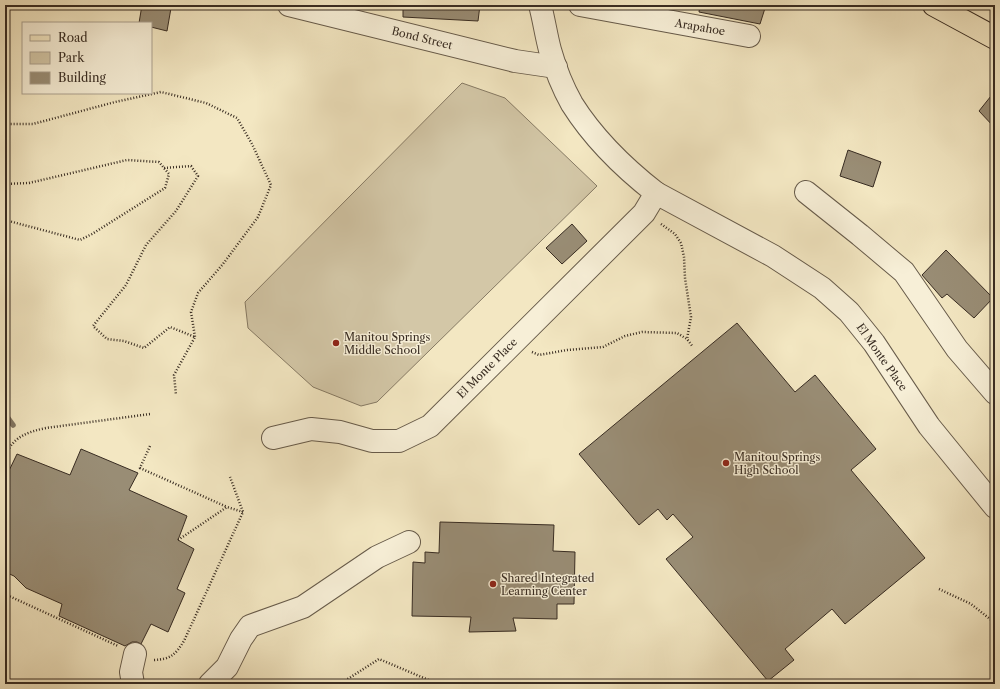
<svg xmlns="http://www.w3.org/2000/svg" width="1000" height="689" font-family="'Libre Caslon Text',serif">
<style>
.green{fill:#d3c7a7;stroke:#867a64}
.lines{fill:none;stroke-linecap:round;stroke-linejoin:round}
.stream{stroke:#827662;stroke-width:5.5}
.building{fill:#998d75;stroke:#382c22}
.minor-casing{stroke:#675b4a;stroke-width:24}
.major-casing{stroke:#382c22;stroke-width:24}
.path{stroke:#382c22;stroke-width:2.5;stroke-dasharray:1 2;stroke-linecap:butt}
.minor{stroke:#f7efd7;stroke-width:22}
.major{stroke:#f3e7c2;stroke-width:22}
.poi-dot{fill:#8f2418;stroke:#f7efd7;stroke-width:1.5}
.labels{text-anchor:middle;stroke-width:3;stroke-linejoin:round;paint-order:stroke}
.street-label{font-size:11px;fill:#382c22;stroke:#f7efd7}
.poi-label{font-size:11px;fill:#382c22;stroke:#f7efd7;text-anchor:start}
</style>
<rect width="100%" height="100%" fill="#f3e7c2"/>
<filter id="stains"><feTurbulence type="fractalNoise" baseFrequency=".005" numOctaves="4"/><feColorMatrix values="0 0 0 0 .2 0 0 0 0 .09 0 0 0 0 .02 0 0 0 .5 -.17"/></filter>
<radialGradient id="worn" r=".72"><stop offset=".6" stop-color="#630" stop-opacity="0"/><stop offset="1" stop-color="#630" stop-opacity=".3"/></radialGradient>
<path class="green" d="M 462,83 L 505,98 L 597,186 L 377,402 L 361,406 L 313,387 L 248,328 L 245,302 Z"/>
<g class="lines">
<path class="stream" d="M 5,414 L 13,425"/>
</g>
<g class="building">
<path d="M 142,5 L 159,5 L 171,8 L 167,31 L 151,27 L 151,23 L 139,23 Z"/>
<path d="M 403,5 L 480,5 L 478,21 L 403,17 Z"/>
<path d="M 700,5 L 766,5 L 760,24 L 699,12 Z"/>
<path d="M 995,91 L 995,128 L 979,111 Z"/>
<path d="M 848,150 L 881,162 L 873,187 L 840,176 Z"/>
<path d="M 572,224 L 587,241 L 562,264 L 546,248 Z"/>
<path d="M 946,250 L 993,298 L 974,318 L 947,294 L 942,298 L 922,275 Z"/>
<path d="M 737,323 L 795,392 L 815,375 L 876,449 L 851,470 L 925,558 L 845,624 L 832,609 L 785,649 L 794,660 L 768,681 L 666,559 L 693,537 L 673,514 L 667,520 L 658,509 L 639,525 L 579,454 Z"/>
<path d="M 81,449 L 138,473 L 129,490 L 187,516 L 178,540 L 194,549 L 177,589 L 185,593 L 168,632 L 151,624 L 141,644 L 137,642 L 132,642 L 125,646 L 59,616 L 62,604 L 26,588 L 14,576 L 5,572 L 5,479 L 17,454 L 70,475 Z"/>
<path d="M 440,522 L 554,525 L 553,551 L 575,552 L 574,604 L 557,604 L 557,619 L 513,618 L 516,631 L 469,632 L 471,617 L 412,616 L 413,562 L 425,563 L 425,552 L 439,553 Z"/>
</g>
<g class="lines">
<defs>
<g id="minor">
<path d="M 289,5 L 515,61 L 556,67"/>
<path d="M 580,5 L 749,36"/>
<path d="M 806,192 L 860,235 L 904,272 L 957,349 L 995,393"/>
<path d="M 656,193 L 773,256 L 822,288 L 849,312 L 874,343 L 929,426 L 995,507"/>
<path d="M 273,438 L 311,429 L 340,432 L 372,441 L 399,441 L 430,426 L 644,213 L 656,193 C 624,168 594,139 572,104 C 563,88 555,68 550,50 C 546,35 544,20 540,5"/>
<path d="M 133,684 L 131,672 L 135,654"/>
<path d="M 210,684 L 227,667 L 241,639 L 250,626 L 303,607 L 377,557 L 409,542"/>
</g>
<path id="major" d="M 934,5 L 995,38"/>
</defs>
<use href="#minor" class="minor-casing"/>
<use href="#major" class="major-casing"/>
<g class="path">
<path d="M 989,5 L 995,9"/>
<path d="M 5,122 L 10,124 L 33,124 L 115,102 L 161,92 L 206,103 L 237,118 L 252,144 L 271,185 L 258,217 L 223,264 L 198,293 L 191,312 L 195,337"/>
<path d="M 164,168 L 191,166 L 198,176 L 176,211 L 146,245 L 126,285 L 93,326 L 107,339 L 124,341 L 144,348 L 170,327 L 195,337 L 174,375 L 176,395"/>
<path d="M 5,184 L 29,183 L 127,160 L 159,162 L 169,174 L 165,188 L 92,234 L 80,240 L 5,220"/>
<path d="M 661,224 L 675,234 L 681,243 L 684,257 L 685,278 L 691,317 L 687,339"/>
<path d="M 532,352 L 539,355 L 567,350 L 603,347 L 625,336 L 642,332 L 677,333 L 687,339 L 693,347"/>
<path d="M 150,446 L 140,468 L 227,507"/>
<path d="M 5,456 C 13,437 27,432 46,428 L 150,414"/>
<path d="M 178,540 L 227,507 L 243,512"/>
<path d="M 939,589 L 971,604 L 995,623"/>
<path d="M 5,593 L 9,596 L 118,646"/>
<path d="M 154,660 C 171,659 175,655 184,641 L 243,512 L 230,477"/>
<path d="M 340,684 L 379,659 L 438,684"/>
</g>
<use href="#minor" class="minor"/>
<use href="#major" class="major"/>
</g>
<g class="poi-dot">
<circle cx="336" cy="343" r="4"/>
<circle cx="726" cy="463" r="4"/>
<circle cx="493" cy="584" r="4"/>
</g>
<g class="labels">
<g class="street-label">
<text transform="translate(700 27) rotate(10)" y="4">Arapahoe</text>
<text transform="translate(422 38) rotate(14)" y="4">Bond Street</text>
<text transform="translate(882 357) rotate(55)" y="4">El Monte Place</text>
<text transform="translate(487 368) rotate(-45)" y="4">El Monte Place</text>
</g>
<g class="poi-label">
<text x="344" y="341">Manitou Springs<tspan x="344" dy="13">Middle School</tspan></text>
<text x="734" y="461">Manitou Springs<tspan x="734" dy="13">High School</tspan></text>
<text x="501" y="582">Shared Integrated<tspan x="501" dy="13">Learning Center</tspan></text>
</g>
</g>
<rect width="1000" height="689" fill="none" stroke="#f3e7c2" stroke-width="20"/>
<rect x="6" y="6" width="988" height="677" fill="none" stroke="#382c22" stroke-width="2"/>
<rect x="10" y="10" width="980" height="669" fill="none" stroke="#382c22"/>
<rect x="22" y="22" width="130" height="72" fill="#f7efd7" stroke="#aba18f"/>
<rect x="30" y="35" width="20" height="6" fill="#f3e7c2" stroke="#aba18f"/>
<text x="58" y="42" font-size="12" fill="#382c22">Road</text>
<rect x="30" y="52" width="20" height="12" fill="#d3c7a7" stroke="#aba18f"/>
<text x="58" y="62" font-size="12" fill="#382c22">Park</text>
<rect x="30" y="72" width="20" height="12" fill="#998d75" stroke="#aba18f"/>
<text x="58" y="82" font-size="12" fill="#382c22">Building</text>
<rect width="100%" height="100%" filter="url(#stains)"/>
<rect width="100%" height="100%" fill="url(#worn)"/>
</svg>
